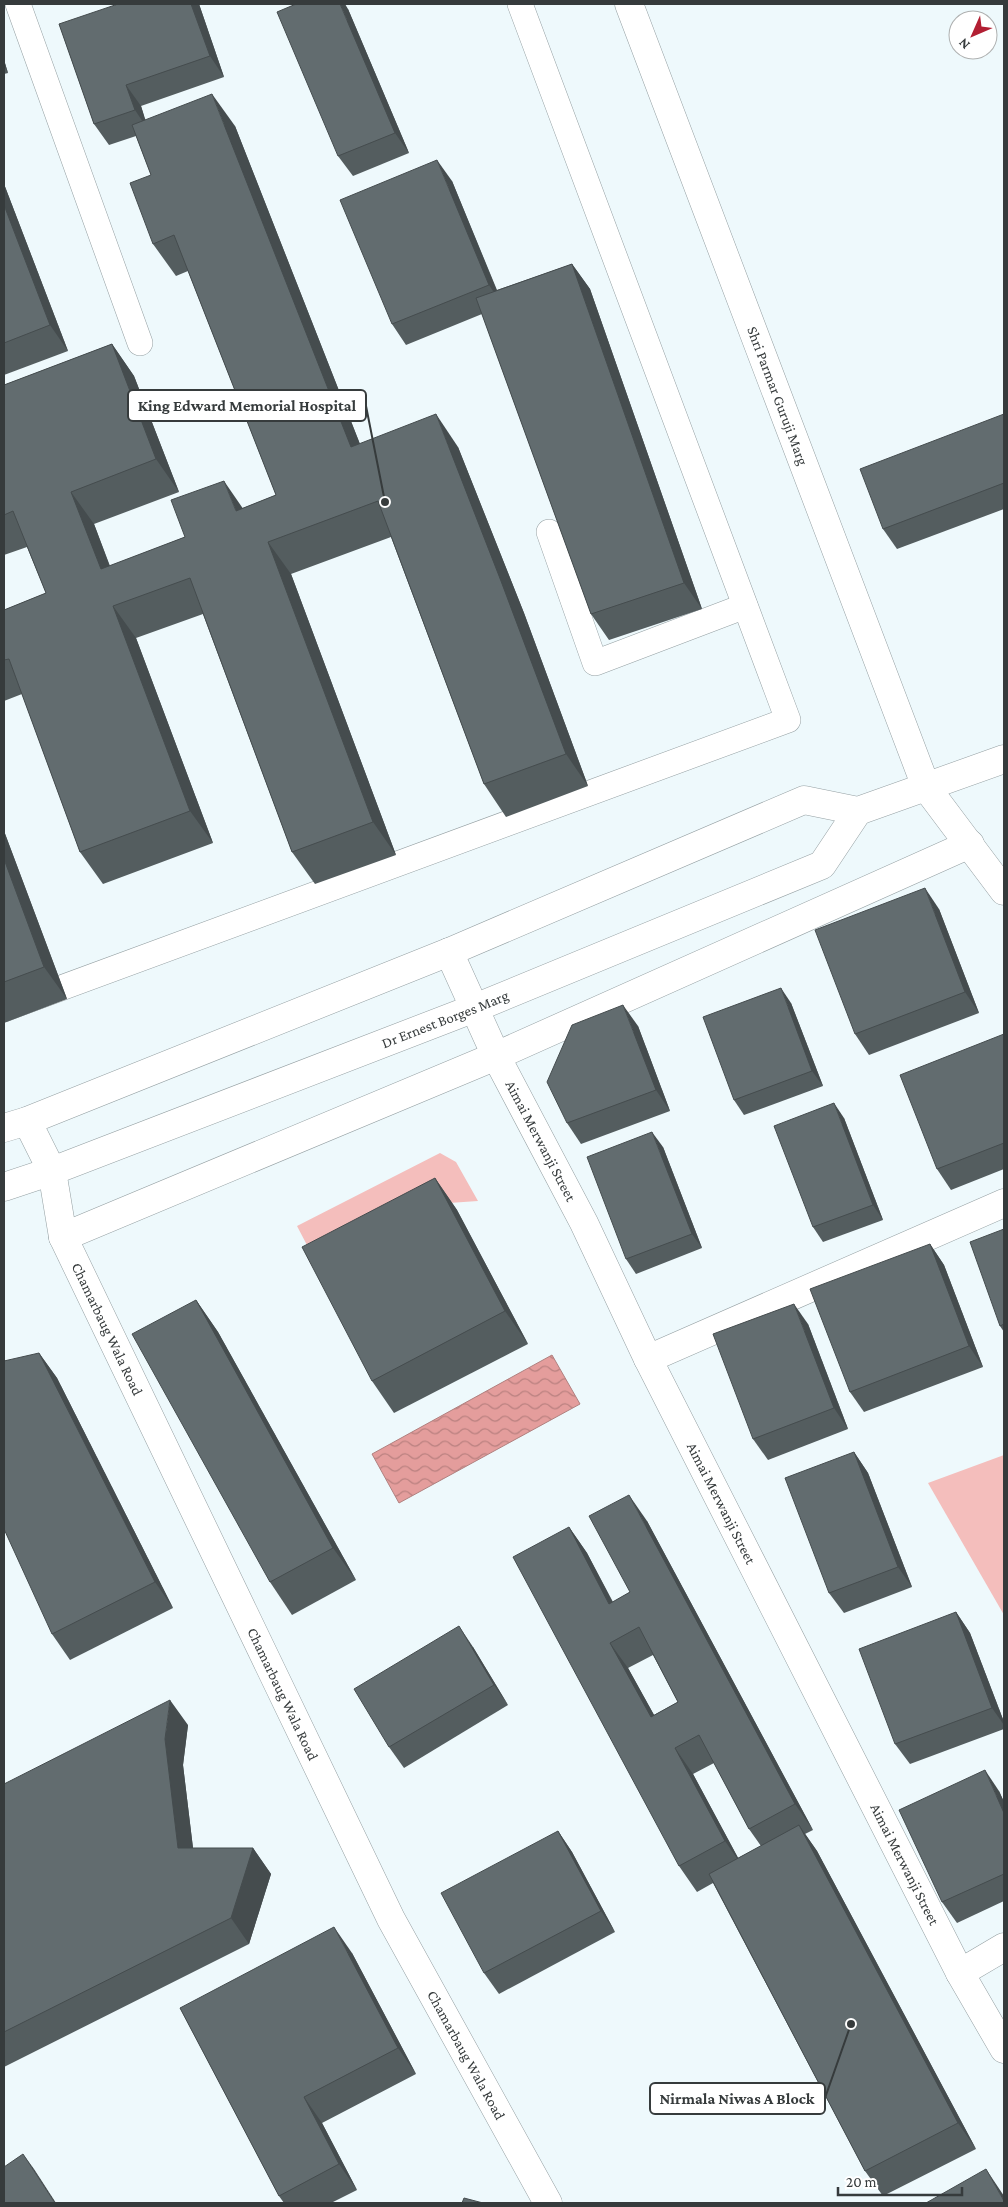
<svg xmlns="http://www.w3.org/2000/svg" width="1008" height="2207" font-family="'Crimson Pro',serif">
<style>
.park{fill:#f4bebc}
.water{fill:url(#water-waves);stroke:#b0807f}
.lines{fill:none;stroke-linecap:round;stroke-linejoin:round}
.lane-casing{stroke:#95a0a3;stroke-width:26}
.street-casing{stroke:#95a0a3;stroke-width:29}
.secondary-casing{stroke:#95a0a3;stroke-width:29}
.lane{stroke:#fff;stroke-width:25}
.street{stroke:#fff;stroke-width:28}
.secondary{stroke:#fff;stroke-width:28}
.wall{fill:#545d5f;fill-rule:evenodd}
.shaded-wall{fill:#454c4e}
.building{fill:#626c6f;stroke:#454c4e;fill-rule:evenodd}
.labels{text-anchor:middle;stroke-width:5;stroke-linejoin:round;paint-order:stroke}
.street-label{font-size:15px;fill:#363b3c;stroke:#fff}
.leader{fill:none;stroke:#363b3c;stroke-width:2}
.callout-dot{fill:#363b3c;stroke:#fff;stroke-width:2}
.callout{fill:#fff;stroke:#363b3c;stroke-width:2}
.callout-label{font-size:16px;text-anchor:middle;font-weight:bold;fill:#363b3c}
</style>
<defs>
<pattern id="water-waves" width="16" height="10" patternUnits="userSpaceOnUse" patternTransform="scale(1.25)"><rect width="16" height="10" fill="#e49d9c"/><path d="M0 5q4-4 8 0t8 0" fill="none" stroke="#ba8180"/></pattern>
</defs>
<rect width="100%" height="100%" fill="#eef9fc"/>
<g class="park">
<path d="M 440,1153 L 456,1162 L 478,1201 L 449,1203 L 320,1270 L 297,1226 Z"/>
<path d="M 1004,1455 L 1004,1615 L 928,1483 Z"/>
</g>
<path class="water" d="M 552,1355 L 580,1404 L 399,1503 L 372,1454 Z"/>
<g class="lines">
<defs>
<g id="lane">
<path d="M 18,4 L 140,343"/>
<path d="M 549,532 L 595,663 L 745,606"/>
<path d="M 4,1009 L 788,720 L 520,4"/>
</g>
<g id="street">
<path id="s1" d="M 629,4 L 926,787 L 1004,891"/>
<path id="s2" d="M 449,952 L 496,1056 L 584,1223 L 648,1359 L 960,1973 L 1004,2049"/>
<path id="s3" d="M 27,1121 L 52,1171 L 63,1237 L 391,1919 L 548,2203"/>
<path d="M 63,1237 L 496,1056 L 970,844"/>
<path d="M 648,1359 L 1004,1203"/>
<path d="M 960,1973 L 1004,1947"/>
</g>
<g id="secondary">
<path d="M 4,1128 L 27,1121 L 449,952 L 804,800 L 858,811 L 1004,759"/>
<path id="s4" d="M 4,1187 L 52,1171 L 475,1008 L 822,865 L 858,811"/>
</g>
</defs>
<use href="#lane" class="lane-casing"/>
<use href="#street" class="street-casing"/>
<use href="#secondary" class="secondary-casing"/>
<use href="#lane" class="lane"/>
<use href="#street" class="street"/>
<use href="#secondary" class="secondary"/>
</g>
<g class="wall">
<path d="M 199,4 L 224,77 L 141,106 L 145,120 L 235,126 L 360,444 L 458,447 L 524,613 L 588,786 L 506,817 L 484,784 L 391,537 L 291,574 L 396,855 L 315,884 L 292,852 L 203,614 L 136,638 L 213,843 L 103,884 L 80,852 L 22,694 L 4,701 L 4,610 L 46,593 L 27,547 L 4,555 L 4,385 L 112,344 L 134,376 L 179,492 L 94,524 L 110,566 L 185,537 L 243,508 L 276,495 L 188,271 L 176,276 L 153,244 L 151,175 L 136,136 L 109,145 L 94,124 L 59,24 Z"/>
<path d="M 348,9 L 409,153 L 353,176 L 338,156 Z"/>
<path d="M 4,60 L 8,73 L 4,74 Z"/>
<path d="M 452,181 L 497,290 L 572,264 L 590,289 L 702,609 L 609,640 L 591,614 L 482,314 L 406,345 L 392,324 Z"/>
<path d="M 4,184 L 68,351 L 4,375 Z"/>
<path d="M 1004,414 L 1004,509 L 897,549 L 883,529 Z"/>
<path d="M 4,831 L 67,999 L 4,1023 Z"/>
<path d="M 939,909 L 979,1013 L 869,1055 L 855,1034 Z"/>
<path d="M 791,1003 L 823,1086 L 744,1115 L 734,1100 Z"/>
<path d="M 638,1026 L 670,1111 L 581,1144 L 567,1123 Z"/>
<path d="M 1004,1034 L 1004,1169 L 951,1190 L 937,1169 Z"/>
<path d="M 844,1118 L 883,1220 L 823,1242 L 813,1227 Z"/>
<path d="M 663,1147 L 702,1248 L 636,1274 L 626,1259 Z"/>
<path d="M 435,1178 L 457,1210 L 528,1344 L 394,1413 L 372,1381 Z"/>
<path d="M 1004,1229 L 1004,1332 L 1000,1326 Z"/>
<path d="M 930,1244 L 944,1265 L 983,1367 L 864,1412 L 850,1392 Z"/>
<path d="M 196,1300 L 218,1332 L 356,1580 L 292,1615 L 270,1582 Z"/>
<path d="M 808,1324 L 848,1429 L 768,1460 L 753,1439 Z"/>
<path d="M 39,1353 L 57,1378 L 173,1608 L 70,1660 L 52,1634 Z"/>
<path d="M 854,1452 L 868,1473 L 912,1587 L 844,1613 L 829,1593 Z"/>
<path d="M 647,1521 L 813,1830 L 805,1834 L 817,1851 L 976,2149 L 883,2196 L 865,2171 L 713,1883 L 697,1892 L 679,1866 L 569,1527 L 587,1553 L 613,1602 L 630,1592 ZM 653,1655 L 678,1702 L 654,1715 L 628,1668 ZM 714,1763 L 749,1829 L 761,1846 L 738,1858 L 693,1774 Z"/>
<path d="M 956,1612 L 970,1633 L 1004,1722 L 1004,1729 L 910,1764 L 895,1744 Z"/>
<path d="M 473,1647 L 508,1705 L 404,1768 L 389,1747 Z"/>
<path d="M 188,1725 L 183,1765 L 193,1848 L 253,1848 L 271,1874 L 249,1944 L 4,2067 L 4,1784 Z"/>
<path d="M 999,1791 L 1004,1802 L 1004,1901 L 957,1923 L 942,1902 Z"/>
<path d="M 558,1831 L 572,1852 L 615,1932 L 499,1994 L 484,1973 Z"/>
<path d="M 352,1953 L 416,2074 L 322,2123 L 357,2190 L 331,2203 L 284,2203 L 279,2196 L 180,2008 Z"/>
</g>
<g class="shaded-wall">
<path d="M 191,4 L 199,4 L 224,77 L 210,56 Z"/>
<path d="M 340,4 L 345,4 L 348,9 L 409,153 L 395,133 Z"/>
<path d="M 4,60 L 8,73 L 4,66 Z"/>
<path d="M 126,85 L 141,106 L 149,131 L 135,110 Z"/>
<path d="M 212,94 L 235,126 L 374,480 L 351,447 Z"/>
<path d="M 437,160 L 452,181 L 503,306 L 489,285 Z"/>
<path d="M 4,184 L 68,351 L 50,325 L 4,205 Z"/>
<path d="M 572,264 L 590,289 L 702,609 L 684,583 Z"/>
<path d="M 112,344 L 134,376 L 179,492 L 156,459 Z"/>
<path d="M 436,414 L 458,447 L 524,613 L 588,786 L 566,754 Z"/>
<path d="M 224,481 L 246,513 L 236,511 Z"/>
<path d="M 71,492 L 94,524 L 123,602 L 101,569 Z"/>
<path d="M 268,542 L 291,574 L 396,855 L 373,822 Z"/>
<path d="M 113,606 L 136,638 L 213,843 L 190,811 Z"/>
<path d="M 4,831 L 67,999 L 44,967 L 4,859 Z"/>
<path d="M 925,888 L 939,909 L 979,1013 L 965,992 Z"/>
<path d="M 781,988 L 791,1003 L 823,1086 L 812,1071 Z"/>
<path d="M 623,1005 L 638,1026 L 670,1111 L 656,1090 Z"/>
<path d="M 834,1103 L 844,1118 L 883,1220 L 873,1205 Z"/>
<path d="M 652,1132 L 663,1147 L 702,1248 L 692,1234 Z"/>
<path d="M 435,1178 L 457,1210 L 528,1344 L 505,1311 Z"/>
<path d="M 930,1244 L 944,1265 L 983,1367 L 969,1346 Z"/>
<path d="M 196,1300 L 218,1332 L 356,1580 L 333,1548 Z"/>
<path d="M 794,1304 L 808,1324 L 848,1429 L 834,1408 Z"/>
<path d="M 39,1353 L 57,1378 L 173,1608 L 155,1582 Z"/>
<path d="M 854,1452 L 868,1473 L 912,1587 L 898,1567 Z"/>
<path d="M 629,1495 L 647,1521 L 813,1830 L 795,1804 Z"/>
<path d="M 569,1527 L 587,1553 L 627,1630 L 609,1604 Z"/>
<path d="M 956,1612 L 970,1633 L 1004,1722 L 1004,1725 L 992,1708 Z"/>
<path d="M 459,1626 L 473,1647 L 508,1705 L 494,1685 Z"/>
<path d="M 610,1643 L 628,1668 L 669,1742 L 651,1717 Z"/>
<path d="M 170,1700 L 188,1725 L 183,1765 L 196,1873 L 178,1848 L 165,1739 Z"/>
<path d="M 675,1748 L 693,1774 L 743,1867 L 725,1841 Z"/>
<path d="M 985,1770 L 999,1791 L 1004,1802 L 1004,1813 Z"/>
<path d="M 799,1825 L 817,1851 L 976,2149 L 958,2123 Z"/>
<path d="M 558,1831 L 572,1852 L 615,1932 L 601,1911 Z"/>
<path d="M 253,1848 L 271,1874 L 249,1944 L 231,1918 Z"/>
<path d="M 334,1927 L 352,1953 L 416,2074 L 398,2048 Z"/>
<path d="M 304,2097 L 322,2123 L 357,2190 L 339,2164 Z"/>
<path d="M 23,2154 L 34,2169 L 56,2203 L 55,2203 Z"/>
<path d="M 986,2169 L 1004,2196 L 1004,2201 Z"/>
</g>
<g class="building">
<path d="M 118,4 L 191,4 L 210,56 L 126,85 L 135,110 L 94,124 L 59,24 Z"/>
<path d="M 296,4 L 340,4 L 395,133 L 338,156 L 277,12 Z"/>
<path d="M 212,94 L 351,447 L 436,414 L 501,581 L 566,754 L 484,784 L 378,501 L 268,542 L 373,822 L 292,852 L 190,578 L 113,606 L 190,811 L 80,852 L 9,659 L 4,660 L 4,610 L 46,593 L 13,511 L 4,515 L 4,385 L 112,344 L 156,459 L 71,492 L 101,569 L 185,537 L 171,500 L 224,481 L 236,511 L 276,495 L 174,235 L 153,244 L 130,183 L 151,175 L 132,125 Z"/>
<path d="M 437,160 L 489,285 L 392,324 L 340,200 Z"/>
<path d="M 4,205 L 50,325 L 4,343 Z"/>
<path d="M 572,264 L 684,583 L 591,614 L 476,298 Z"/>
<path d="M 1004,414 L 1004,483 L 883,529 L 860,469 Z"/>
<path d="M 4,859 L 44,967 L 4,982 Z"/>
<path d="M 925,888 L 965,992 L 855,1034 L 815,930 Z"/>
<path d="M 781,988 L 812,1071 L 734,1100 L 703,1017 Z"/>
<path d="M 623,1005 L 656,1090 L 567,1123 L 547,1082 L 572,1025 Z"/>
<path d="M 1004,1034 L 1004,1143 L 937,1169 L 900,1075 Z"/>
<path d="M 834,1103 L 873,1205 L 813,1227 L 774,1126 Z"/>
<path d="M 652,1132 L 692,1234 L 626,1259 L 587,1157 Z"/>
<path d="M 435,1178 L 505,1311 L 372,1381 L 302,1247 Z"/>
<path d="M 1004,1229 L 1004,1324 L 1000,1326 L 970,1242 Z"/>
<path d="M 930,1244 L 969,1346 L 850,1392 L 810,1289 Z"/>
<path d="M 196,1300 L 333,1548 L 270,1582 L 132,1334 Z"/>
<path d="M 794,1304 L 834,1408 L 753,1439 L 713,1334 Z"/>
<path d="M 39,1353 L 155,1582 L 52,1634 L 4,1529 L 4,1361 Z"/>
<path d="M 854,1452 L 898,1567 L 829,1593 L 785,1478 Z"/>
<path d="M 629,1495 L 795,1804 L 749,1829 L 699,1735 L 675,1748 L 725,1841 L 679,1866 L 513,1557 L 569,1527 L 609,1604 L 630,1592 L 589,1516 ZM 639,1627 L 678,1702 L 651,1717 L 610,1643 Z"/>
<path d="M 956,1612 L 992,1708 L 895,1744 L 859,1649 Z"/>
<path d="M 459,1626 L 494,1685 L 389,1747 L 354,1689 Z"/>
<path d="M 170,1700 L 165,1739 L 178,1848 L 253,1848 L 231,1918 L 4,2032 L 4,1784 Z"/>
<path d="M 985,1770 L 1004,1813 L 1004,1874 L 942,1902 L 899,1810 Z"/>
<path d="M 799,1825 L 958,2123 L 865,2171 L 709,1874 Z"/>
<path d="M 558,1831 L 601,1911 L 484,1973 L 441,1893 Z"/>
<path d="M 334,1927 L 398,2048 L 304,2097 L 339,2164 L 279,2196 L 180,2008 Z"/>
<path d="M 23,2154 L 55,2203 L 4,2203 L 4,2167 Z"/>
<path d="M 986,2169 L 1004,2201 L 1004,2203 L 926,2203 Z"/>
<path d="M 464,2198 L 483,2203 L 462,2203 Z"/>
</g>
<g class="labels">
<g class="street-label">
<text dy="5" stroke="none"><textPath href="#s1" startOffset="419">Shri Parmar Guruji Marg</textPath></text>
<text dy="5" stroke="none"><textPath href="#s4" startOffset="472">Dr Ernest Borges Marg</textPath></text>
<text dy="5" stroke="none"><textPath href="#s2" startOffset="210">Aimai Merwanji Street</textPath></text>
<text dy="5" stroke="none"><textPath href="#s3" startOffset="225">Chamarbaug Wala Road</textPath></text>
<text dy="5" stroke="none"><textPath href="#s2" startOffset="615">Aimai Merwanji Street</textPath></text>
<text dy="5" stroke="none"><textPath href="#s3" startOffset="630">Chamarbaug Wala Road</textPath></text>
<text dy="5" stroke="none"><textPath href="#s2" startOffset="1020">Aimai Merwanji Street</textPath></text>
<text dy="5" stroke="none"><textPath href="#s3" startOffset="1035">Chamarbaug Wala Road</textPath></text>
</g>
</g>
<path class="leader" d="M385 502L366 406M851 2024L825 2098"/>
<g class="callout-dot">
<circle cx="385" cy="502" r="5"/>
<circle cx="851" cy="2024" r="5"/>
</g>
<g class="callout">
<rect x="128" y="390" width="238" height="31" rx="5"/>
<rect x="650" y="2083" width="175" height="31" rx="5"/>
</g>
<g class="callout-label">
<text x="247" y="411">King Edward Memorial Hospital</text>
<text x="737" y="2104">Nirmala Niwas A Block</text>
</g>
<rect width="1008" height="2207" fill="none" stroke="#363b3c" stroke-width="10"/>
<g transform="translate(973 35) rotate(225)"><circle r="24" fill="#ffffff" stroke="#afb1b1"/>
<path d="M0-4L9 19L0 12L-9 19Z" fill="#b21f33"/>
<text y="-8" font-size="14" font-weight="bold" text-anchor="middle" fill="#363b3c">N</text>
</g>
<path d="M838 2187v8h124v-8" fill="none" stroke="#363b3c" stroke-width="2.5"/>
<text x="846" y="2187" font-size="15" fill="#363b3c" stroke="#ffffff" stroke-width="4" paint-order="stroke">20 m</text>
</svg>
